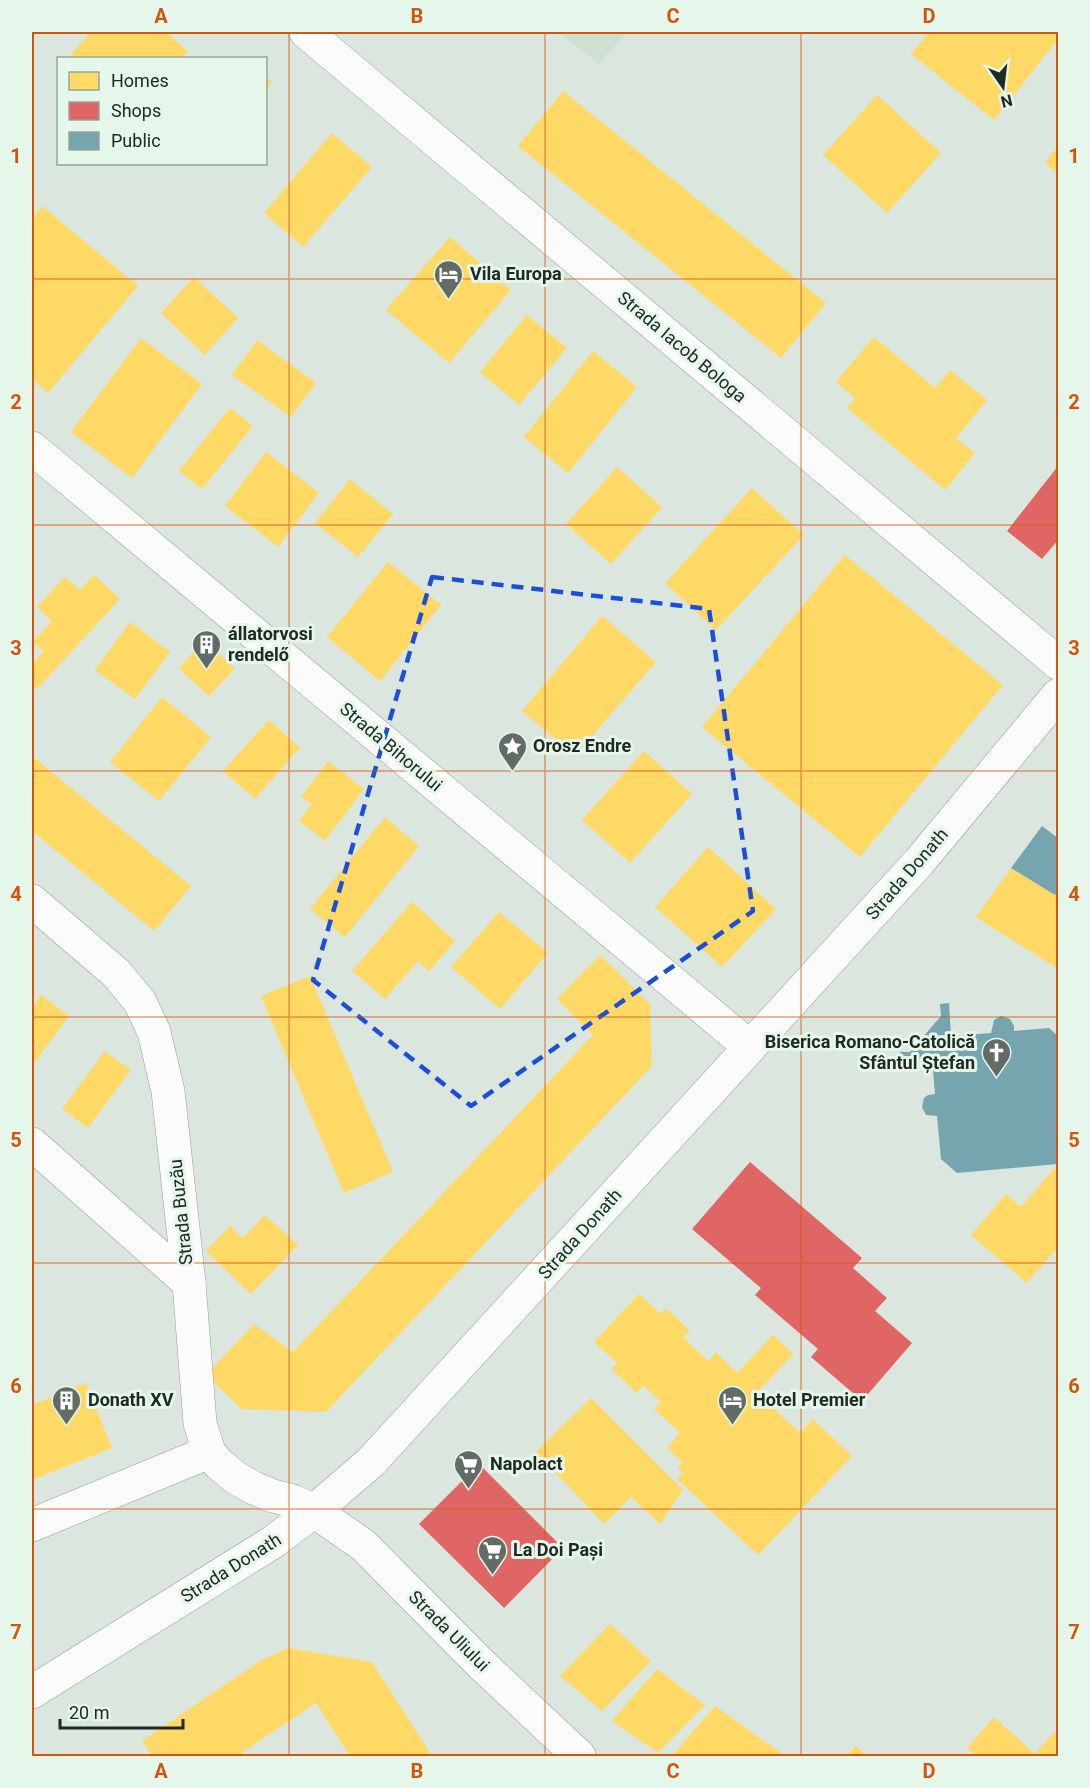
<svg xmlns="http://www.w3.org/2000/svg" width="1090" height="1788" font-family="Roboto,sans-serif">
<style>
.built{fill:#cde1d3}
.homes{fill:#ffd966}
.shops{fill:#e06666}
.public{fill:#76a5af}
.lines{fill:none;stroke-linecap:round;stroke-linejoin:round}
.street-casing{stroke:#98a09b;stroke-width:34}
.secondary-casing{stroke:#98a09b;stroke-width:34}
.street{stroke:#fafbfa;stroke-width:33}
.secondary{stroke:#fafbfa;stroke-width:33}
.marked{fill:none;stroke:#1d4ed8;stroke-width:4.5;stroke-dasharray:12 8;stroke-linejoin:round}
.grid{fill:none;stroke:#d4540e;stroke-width:1.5;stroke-opacity:0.55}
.labels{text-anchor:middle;stroke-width:6;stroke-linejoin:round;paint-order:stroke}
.poi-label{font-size:18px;font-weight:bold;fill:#212924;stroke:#e4f7ea;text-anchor:start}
.street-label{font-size:18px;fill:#212924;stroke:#e4f7ea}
.neatline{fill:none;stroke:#d4540e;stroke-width:2}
.grid-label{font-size:20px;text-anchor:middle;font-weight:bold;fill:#d4540e}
</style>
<rect width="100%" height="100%" fill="#dbe6de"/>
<path class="built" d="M 558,32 L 628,32 L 599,64 Z"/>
<g class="homes">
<path d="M 91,32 L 167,32 L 188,52 L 182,58 L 68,58 Z"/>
<path d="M 929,32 L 1058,32 L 1058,39 L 994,120 L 911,54 Z"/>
<path d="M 266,77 L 272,82 L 266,90 Z"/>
<path d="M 563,91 L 826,303 L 781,358 L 518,146 Z"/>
<path d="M 877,95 L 941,153 L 887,213 L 823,155 Z"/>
<path d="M 332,133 L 372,167 L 303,247 L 264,213 Z"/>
<path d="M 1058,146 L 1058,174 L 1045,163 Z"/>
<path d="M 42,206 L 138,286 L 48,393 L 32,379 L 32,219 Z"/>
<path d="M 450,237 L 511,290 L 449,363 L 386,310 Z"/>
<path d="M 194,277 L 238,318 L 205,355 L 161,313 Z"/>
<path d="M 527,315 L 567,348 L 519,405 L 480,372 Z"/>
<path d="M 874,337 L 935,388 L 950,370 L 987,400 L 956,438 L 975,453 L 945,490 L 847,408 L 855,398 L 836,382 Z"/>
<path d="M 141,338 L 202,384 L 132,478 L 71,432 Z"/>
<path d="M 257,340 L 316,383 L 291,417 L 232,375 Z"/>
<path d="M 593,351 L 637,387 L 568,473 L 524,437 Z"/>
<path d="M 230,408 L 253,426 L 202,489 L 179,471 Z"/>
<path d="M 266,452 L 319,493 L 278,547 L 225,506 Z"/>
<path d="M 617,467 L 662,507 L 611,564 L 566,524 Z"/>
<path d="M 350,479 L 393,514 L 358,557 L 315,523 Z"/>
<path d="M 752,488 L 804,535 L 716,630 L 665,583 Z"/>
<path d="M 845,555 L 1003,685 L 860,857 L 702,727 Z"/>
<path d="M 388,562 L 441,605 L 380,681 L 327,637 Z"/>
<path d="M 94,575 L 120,599 L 37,689 L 32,684 L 32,665 L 44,651 L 33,642 L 52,621 L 37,607 L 65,577 L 80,590 Z"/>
<path d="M 602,616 L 656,662 L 575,756 L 522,711 Z"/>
<path d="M 130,622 L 170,652 L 135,699 L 95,670 Z"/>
<path d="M 203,640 L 235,668 L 209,696 L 179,669 Z"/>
<path d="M 162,697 L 211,737 L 159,801 L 110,762 Z"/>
<path d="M 269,720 L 300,748 L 255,799 L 223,771 Z"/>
<path d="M 644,751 L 692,794 L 630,863 L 582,820 Z"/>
<path d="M 32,756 L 191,886 L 154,931 L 32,831 Z"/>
<path d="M 328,761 L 364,789 L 325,841 L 299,821 L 312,804 L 301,797 Z"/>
<path d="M 385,817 L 419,846 L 345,937 L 310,909 Z"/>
<path d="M 708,847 L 776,909 L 722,967 L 655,907 Z"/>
<path d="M 1011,868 L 1058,897 L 1058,969 L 976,917 Z"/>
<path d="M 412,902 L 455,941 L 429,971 L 418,961 L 385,999 L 352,971 Z"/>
<path d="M 499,912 L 548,953 L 500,1009 L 451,967 Z"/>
<path d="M 600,955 L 650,1004 L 652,1066 L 326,1412 L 242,1409 L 206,1375 L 254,1324 L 293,1352 L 593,1035 L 557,999 Z"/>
<path d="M 310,976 L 393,1172 L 344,1193 L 261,996 Z"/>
<path d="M 41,995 L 69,1016 L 32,1066 L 32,1008 Z"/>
<path d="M 105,1051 L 131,1070 L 88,1128 L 62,1109 Z"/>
<path d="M 1058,1164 L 1058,1247 L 1027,1283 L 971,1235 L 1006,1194 L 1021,1207 Z"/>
<path d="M 265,1215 L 298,1245 L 251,1294 L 206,1251 L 230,1226 L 243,1238 Z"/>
<path d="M 639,1294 L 661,1314 L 666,1308 L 690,1331 L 683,1337 L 708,1361 L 716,1352 L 737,1373 L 773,1335 L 793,1354 L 757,1393 L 800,1433 L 813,1419 L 852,1456 L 758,1555 L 677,1479 L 683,1473 L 678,1468 L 682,1462 L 667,1448 L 680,1433 L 654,1409 L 661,1402 L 643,1385 L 637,1393 L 611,1369 L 617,1363 L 594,1342 Z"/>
<path d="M 86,1383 L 112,1448 L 32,1480 L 32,1405 Z"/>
<path d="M 591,1398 L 683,1490 L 660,1524 L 631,1497 L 604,1524 L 536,1452 Z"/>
<path d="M 610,1624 L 651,1661 L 602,1711 L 560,1676 Z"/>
<path d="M 288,1648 L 372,1662 L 432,1756 L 350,1756 L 316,1703 L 237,1756 L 152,1756 L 142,1741 L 260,1661 Z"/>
<path d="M 657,1669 L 705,1705 L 658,1753 L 612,1721 Z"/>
<path d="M 715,1706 L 785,1756 L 672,1756 Z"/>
<path d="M 994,1717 L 1035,1754 L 1054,1732 L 1058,1736 L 1058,1756 L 977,1756 L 967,1748 Z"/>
<path d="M 855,1746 L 868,1756 L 847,1756 Z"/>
</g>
<g class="shops">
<path d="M 1058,466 L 1058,540 L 1042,559 L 1007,531 Z"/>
<path d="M 750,1162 L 862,1258 L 853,1268 L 887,1298 L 875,1311 L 912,1343 L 862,1401 L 811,1357 L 818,1349 L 755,1295 L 761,1288 L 692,1229 Z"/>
<path d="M 479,1464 L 563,1548 L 504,1608 L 419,1524 Z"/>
</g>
<g class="public">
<path d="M 1042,826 L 1058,838 L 1058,891 L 1055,895 L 1011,868 Z"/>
<path d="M 949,1003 L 951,1036 L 991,1033 L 994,1020 L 1001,1016 L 1010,1019 L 1014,1026 L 1014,1031 L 1049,1028 L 1058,1036 L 1058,1164 L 957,1173 L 941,1159 L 937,1116 L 926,1115 L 922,1107 L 924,1098 L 928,1095 L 935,1094 L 932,1058 L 901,1060 L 900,1052 L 910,1052 L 941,1016 L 940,1004 Z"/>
</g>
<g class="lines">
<defs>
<g id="street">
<path d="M 306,32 L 1058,663"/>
<path d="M 32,448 L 750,1047"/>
<path d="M 32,901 L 116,973 L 140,1002 L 154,1032 L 168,1091 L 189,1283 L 200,1423 L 209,1452 L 219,1464 L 236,1478 L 254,1488 L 273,1496 L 293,1501 L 314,1511 L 363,1545 L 480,1663 L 579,1756"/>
<path d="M 32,1144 L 189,1283"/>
<path d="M 32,1525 L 209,1452"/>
</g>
<path id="secondary" d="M 32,1692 L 273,1542 L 314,1511 L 371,1462 L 919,862 L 1058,695"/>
</defs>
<use href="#street" class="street-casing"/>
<use href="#secondary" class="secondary-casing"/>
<use href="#street" class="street"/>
<use href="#secondary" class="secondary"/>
</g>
<path class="marked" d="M 432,577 L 709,609 L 753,911 L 471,1106 L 313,980 Z"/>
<path class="grid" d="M 289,32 L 289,1756M 545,32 L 545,1756M 801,32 L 801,1756M 32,279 L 1058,279M 32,525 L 1058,525M 32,771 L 1058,771M 32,1017 L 1058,1017M 32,1263 L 1058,1263M 32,1509 L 1058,1509"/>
<defs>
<symbol id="hotel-pin" viewBox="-11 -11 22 30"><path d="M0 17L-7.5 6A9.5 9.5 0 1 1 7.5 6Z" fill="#626b65" stroke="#e4f7ea"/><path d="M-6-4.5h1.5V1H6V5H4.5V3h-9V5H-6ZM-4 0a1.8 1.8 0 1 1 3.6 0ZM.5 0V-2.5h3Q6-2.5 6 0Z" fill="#fff"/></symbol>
<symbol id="building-pin" viewBox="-11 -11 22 30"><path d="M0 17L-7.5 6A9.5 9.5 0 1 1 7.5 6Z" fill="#626b65" stroke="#e4f7ea"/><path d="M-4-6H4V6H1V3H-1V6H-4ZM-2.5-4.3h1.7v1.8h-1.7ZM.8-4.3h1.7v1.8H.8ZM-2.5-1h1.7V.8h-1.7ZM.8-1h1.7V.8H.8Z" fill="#fff"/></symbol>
<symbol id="sight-pin" viewBox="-11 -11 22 30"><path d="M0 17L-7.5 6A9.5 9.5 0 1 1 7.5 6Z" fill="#626b65" stroke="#e4f7ea"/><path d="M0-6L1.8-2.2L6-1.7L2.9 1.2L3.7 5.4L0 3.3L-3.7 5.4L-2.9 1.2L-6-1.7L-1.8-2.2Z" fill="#fff"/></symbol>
<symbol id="church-pin" viewBox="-11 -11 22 30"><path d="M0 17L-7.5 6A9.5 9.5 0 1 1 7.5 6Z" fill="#626b65" stroke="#e4f7ea"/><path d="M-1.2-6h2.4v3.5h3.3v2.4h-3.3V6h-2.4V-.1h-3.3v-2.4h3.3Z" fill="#fff"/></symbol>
<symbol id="supermarket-pin" viewBox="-11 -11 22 30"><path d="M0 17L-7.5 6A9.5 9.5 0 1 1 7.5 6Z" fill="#626b65" stroke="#e4f7ea"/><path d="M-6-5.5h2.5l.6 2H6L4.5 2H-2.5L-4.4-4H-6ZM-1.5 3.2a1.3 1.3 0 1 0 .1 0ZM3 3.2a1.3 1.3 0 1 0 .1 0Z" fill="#fff"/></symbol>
</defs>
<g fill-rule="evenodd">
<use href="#hotel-pin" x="432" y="258" width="33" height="45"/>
<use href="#building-pin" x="190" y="628" width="33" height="45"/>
<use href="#sight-pin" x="496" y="730" width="33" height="45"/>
<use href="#church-pin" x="980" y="1036" width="33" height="45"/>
<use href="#building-pin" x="50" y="1384" width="33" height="45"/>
<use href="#hotel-pin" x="716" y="1384" width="33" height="45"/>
<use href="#supermarket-pin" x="452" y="1448" width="33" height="45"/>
<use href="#supermarket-pin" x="476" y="1534" width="33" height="45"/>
</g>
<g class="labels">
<g class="poi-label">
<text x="470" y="280">Vila Europa</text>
<text x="228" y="640">állatorvosi<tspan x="228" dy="21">rendelő</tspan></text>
<text x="533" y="752">Orosz Endre</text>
<text x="975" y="1048" text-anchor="end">Biserica Romano-Catolică<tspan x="975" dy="21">Sfântul Ștefan</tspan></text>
<text x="88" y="1406">Donath XV</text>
<text x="753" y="1406">Hotel Premier</text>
<text x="490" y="1470">Napolact</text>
<text x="513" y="1556">La Doi Pași</text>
</g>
<g class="street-label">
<text transform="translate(682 347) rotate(40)" y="6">Strada Iacob Bologa</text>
<text transform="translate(391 747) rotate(40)" y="6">Strada Bihorului</text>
<text transform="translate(907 874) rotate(-49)" y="6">Strada Donath</text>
<text transform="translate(181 1212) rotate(-96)" y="6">Strada Buzău</text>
<text transform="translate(580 1234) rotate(-48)" y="6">Strada Donath</text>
<text transform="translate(231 1568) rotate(-32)" y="6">Strada Donath</text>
<text transform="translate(449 1631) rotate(45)" y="6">Strada Uliului</text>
</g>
</g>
<rect width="1090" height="1788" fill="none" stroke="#e4f7ea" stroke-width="66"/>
<rect x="57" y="57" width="210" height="108" fill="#e4f7ea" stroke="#96a59b" stroke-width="1.5"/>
<rect x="69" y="72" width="30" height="18" fill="#ffd966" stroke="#96a59b" stroke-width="1.5"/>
<text x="111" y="87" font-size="18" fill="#212924">Homes</text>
<rect x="69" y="102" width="30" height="18" fill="#e06666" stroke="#96a59b" stroke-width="1.5"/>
<text x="111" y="117" font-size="18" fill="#212924">Shops</text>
<rect x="69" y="132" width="30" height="18" fill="#76a5af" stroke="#96a59b" stroke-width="1.5"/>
<text x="111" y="147" font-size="18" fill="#212924">Public</text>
<g transform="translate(1003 87) rotate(166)" stroke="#e4f7ea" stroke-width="4.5" paint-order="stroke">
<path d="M0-4.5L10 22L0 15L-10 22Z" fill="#212924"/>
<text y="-9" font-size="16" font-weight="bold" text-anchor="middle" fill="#212924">N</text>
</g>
<path d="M60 1719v9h123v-9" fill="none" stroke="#212924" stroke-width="3"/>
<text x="69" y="1719" font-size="18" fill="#212924" stroke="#e4f7ea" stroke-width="4.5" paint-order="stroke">20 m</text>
<rect x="33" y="33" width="1024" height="1722" class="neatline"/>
<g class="grid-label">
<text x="161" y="23">A</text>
<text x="417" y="23">B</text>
<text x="673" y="23">C</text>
<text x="929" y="23">D</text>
<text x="16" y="163">1</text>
<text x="1074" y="163">1</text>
<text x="16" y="409">2</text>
<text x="1074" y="409">2</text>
<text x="16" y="655">3</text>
<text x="1074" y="655">3</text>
<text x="16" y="901">4</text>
<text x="1074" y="901">4</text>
<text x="16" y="1147">5</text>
<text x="1074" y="1147">5</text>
<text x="16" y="1393">6</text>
<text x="1074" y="1393">6</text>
<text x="16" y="1639">7</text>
<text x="1074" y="1639">7</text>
<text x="161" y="1778">A</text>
<text x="417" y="1778">B</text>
<text x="673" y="1778">C</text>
<text x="929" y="1778">D</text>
</g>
</svg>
